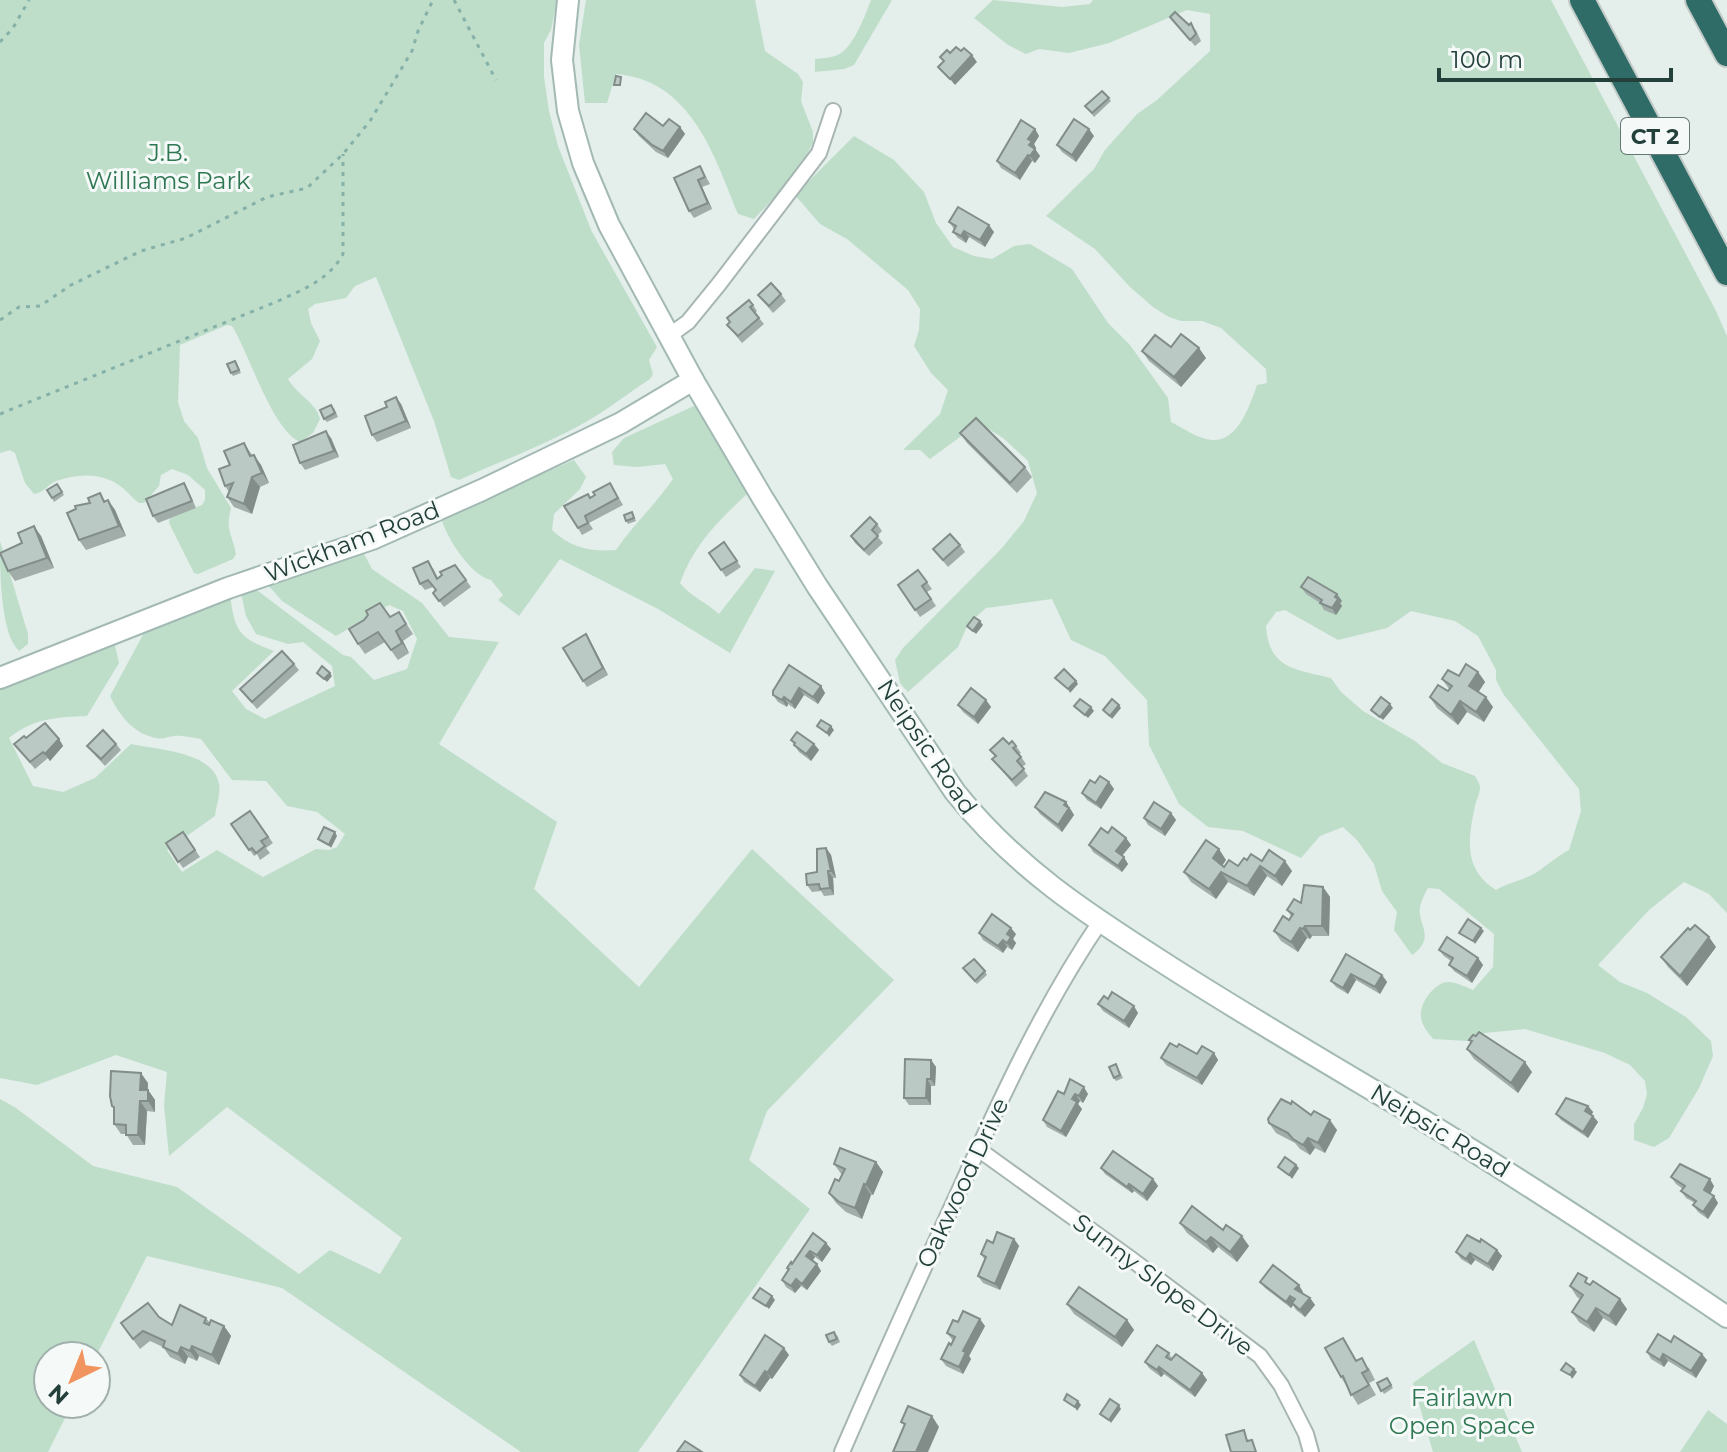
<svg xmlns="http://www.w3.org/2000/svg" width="1727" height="1452" font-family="Montserrat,sans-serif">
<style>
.green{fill:#bedeca;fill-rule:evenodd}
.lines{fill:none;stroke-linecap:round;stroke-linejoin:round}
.street-casing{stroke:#a7b6b3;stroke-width:18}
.secondary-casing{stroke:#a3b9b4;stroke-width:24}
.highway-casing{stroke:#c2cac8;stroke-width:28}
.path{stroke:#85b1a8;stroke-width:3;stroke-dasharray:4 6;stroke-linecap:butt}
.street{stroke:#fff;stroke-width:14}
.secondary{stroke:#fff;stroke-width:20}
.highway{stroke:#2f6c67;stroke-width:24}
.wall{fill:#a0ada9}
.shaded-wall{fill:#828d89}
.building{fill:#bac9c4;stroke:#828d89;stroke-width:2}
.labels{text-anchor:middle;stroke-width:6;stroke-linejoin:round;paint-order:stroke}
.shield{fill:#f5faf8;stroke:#637874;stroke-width:2}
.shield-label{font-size:22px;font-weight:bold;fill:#24403b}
.park-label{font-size:24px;fill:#2e7752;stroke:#f5faf8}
.street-label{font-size:24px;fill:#24403b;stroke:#f5faf8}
</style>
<rect width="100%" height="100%" fill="#e4eeeb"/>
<g class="green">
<path d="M 0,0 L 557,0 L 551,30 L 544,43 L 544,77 L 549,111 L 558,146 L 592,232 L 657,347 L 649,360 L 653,374 L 650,379 C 633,390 616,403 599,414 C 556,441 506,459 459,480 L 451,477 L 434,421 L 376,277 L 355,286 L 346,298 L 315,304 L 308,309 L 311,323 L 320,341 L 312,359 L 288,379 C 297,395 316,402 320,419 L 313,433 L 300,442 C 272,430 249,353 232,326 L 227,325 L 180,345 L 178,402 L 184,421 L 198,438 L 207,468 L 231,508 C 225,531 232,533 236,554 L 233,559 L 198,574 L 194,573 L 169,523 L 170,518 L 202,505 L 205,500 L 205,490 L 188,475 L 172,469 L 161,475 L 159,486 L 144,503 L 139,503 C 133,499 130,494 124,489 C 105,472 79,473 56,481 C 47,485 44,493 34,494 L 25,483 L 15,453 L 10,450 L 0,453 Z"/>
<path d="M 586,0 L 755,0 L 765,51 L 798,74 L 803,82 L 801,101 L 813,132 L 813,143 L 796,174 L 754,219 L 738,214 C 714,155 691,80 616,74 L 607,103 L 585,103 L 579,45 Z"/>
<path d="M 871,0 L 892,0 L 854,65 L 844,69 L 815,72 L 815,59 C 824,58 834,58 841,53 C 854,45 866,14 871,0 Z"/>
<path d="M 993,0 L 1062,7 L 1090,4 L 1093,0 L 1551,0 L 1716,311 L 1727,336 L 1727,913 L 1709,894 L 1684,882 L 1649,910 L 1598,965 L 1620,982 L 1647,993 L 1686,1017 L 1711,1041 L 1713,1056 L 1699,1088 L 1669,1138 L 1654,1147 L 1634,1140 L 1634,1124 L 1643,1108 L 1647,1094 L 1645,1081 L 1630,1065 L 1605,1053 L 1525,1029 L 1485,1033 L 1467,1041 L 1433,1039 C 1428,1032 1421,1025 1421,1016 C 1419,1004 1435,982 1448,982 C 1456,982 1466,987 1473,990 L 1493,967 L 1494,934 L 1439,889 L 1428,888 C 1425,893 1421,901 1420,907 C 1417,925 1437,937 1412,955 L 1394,930 L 1397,912 L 1382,891 L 1374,864 L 1357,840 L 1343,827 L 1320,836 L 1301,858 L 1243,831 L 1208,827 L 1179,804 L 1149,745 L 1147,700 L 1105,656 L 1071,640 L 1052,599 L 986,608 L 968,624 L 958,647 L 908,692 L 900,683 L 895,660 L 903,648 L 1002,548 L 1024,521 L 1037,493 L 1028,461 L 1003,438 L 979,423 L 930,459 L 920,450 L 903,450 L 940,414 L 948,390 L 931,373 L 914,346 L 919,330 L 920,309 L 908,290 L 847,239 L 820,224 L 795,195 L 854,136 L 894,160 L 924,192 L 936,223 L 953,247 L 974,256 L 992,259 L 1014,246 L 1030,244 L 1072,269 L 1108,323 L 1130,345 L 1168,398 L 1171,422 C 1183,428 1198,439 1212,440 C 1238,442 1250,405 1257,385 L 1267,383 L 1266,369 L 1221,328 L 1202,321 L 1181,321 L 1169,317 L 1153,307 L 1130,287 L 1095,249 L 1046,216 L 1094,169 L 1105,150 L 1137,114 L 1157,100 L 1210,51 L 1210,14 L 1187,10 L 1109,43 L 1069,53 L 1039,49 L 1026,54 L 1008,45 L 974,18 ZM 1285,610 L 1338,640 L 1387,628 L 1411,611 L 1455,621 L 1478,636 L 1496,670 L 1496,680 L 1504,695 L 1579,789 L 1581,811 L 1569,850 C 1555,857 1545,868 1532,875 C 1520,881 1507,883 1496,890 C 1463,869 1468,839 1475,806 C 1476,801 1480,793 1480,788 C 1480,784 1477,780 1475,776 L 1442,763 L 1415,741 L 1363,711 L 1341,692 L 1331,678 C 1295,669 1269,669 1266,626 L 1276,612 Z"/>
<path d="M 696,405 L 747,494 C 718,521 693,546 680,583 C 691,597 706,602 719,614 L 755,568 L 775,571 L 730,653 L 658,609 L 560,559 L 519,616 L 498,600 L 503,595 L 491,580 C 471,576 445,536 441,517 L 574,460 L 586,477 L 580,489 L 554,514 L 552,530 C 571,548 591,552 616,550 C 634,524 656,504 673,479 L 665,464 L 637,467 L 614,465 L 612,452 L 624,438 Z"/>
<path d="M 0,541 L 28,634 L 28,644 L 19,651 C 0,634 0,570 0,541 Z"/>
<path d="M 363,552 L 372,569 L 422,603 L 449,637 L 499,642 L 439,744 L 557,822 L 534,889 L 639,987 L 752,849 L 894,980 L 767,1111 L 749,1160 L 810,1209 L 638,1452 L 521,1452 L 282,1288 L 147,1256 L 96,1356 L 48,1356 L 48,1404 L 72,1404 L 48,1452 L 0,1452 L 0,1099 L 16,1108 L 93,1166 L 177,1187 L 299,1274 L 330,1250 L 380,1274 L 402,1238 L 227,1107 L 169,1156 L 164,1105 L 167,1072 L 116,1055 L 37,1085 L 0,1078 L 0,689 L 114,641 L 119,663 L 87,716 C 57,717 34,718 9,738 L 33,786 L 63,792 L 95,778 L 131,744 C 157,750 213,751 219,784 C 221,793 216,807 215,816 L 167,850 L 182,872 L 217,850 L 263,877 L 316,849 L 329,850 L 337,847 L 345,834 L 317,812 L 287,806 L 266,781 L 232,780 L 201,739 C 192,738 183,735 175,736 C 168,736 163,740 156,738 C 134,734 119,715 110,696 L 146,629 L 230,595 C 235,632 239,638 274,651 L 232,691 L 246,709 L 265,719 L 335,686 L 332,666 L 303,642 L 288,644 L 256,634 L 246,616 L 241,593 L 254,588 L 343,655 L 351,657 L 374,680 L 407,669 L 417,639 L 403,611 L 389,605 L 336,636 L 282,601 L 267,584 Z"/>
<path d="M 1474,1340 L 1522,1452 L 1433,1452 L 1413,1383 Z"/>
<path d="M 1708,1410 L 1727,1424 L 1727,1452 L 1680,1452 Z"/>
</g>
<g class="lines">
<defs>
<g id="street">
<path d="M 670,335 L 688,322 L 719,284 L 819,153 L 833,111"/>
<path d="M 978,1149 L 1131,1259 L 1260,1356 L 1281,1385 L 1306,1434 L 1311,1452"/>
<path d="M 842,1452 C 880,1364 919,1278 959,1191 C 1001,1098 1043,1006 1100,922"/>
</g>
<g id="secondary">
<path d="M 568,0 L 562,60 L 568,111 L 583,163 L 609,225 L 693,380 L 762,497 L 817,586 L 955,792 C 1015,867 1084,912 1164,963 C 1237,1010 1312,1054 1386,1098 C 1503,1167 1615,1241 1727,1317"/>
<path d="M 0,678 L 228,588 L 372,539 L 482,490 L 621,423 L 693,380"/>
</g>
<g id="highway">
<path d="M 1582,0 L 1727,273"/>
<path d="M 1698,0 L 1727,54"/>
</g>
</defs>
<use href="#street" class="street-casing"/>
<use href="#secondary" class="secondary-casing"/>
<use href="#highway" class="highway-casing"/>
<g class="path">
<path d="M 454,0 L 496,80"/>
<path d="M 0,42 L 13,28 L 29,0"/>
<path d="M 0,320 L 19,307 L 40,306 L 71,285 L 141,251 L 186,238 L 267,197 L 307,188 L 343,154 L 370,121 L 412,51 L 418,31 L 433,0"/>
<path d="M 0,414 L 278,301 C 304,289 329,280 343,254 L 343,154"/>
</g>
<use href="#street" class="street"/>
<use href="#secondary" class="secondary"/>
<use href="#highway" class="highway"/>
</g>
<g class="wall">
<path d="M 1170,17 L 1196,30 L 1201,41 L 1195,46 Z"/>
<path d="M 1102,91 L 1111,101 L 1094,117 L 1088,109 Z"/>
<path d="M 663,126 L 680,127 L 685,134 L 668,158 L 656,152 L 639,136 L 634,129 Z"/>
<path d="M 1035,129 L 1039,136 L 1034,144 L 1036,148 L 1035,149 L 1040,156 L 1035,163 L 1032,161 L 1020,180 L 1001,168 L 997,161 Z"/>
<path d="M 1094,136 L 1076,162 L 1062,152 L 1057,145 Z"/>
<path d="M 700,166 L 710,184 L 702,187 L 712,209 L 694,218 L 689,211 Z"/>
<path d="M 949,222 L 994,232 L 985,247 L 969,237 L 966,243 L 958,238 L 953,232 L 954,229 Z"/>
<path d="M 781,294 L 786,301 L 773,313 L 758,295 Z"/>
<path d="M 753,305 L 757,311 L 755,313 L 764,324 L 742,343 L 727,325 Z"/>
<path d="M 1142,351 L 1206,358 L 1181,387 L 1149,361 Z"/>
<path d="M 235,361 L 241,373 L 233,376 L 231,373 Z"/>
<path d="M 401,404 L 411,428 L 377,442 L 372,435 L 387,407 Z"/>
<path d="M 334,408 L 338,417 L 327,422 L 324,419 Z"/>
<path d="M 960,433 L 1025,467 L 1032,477 L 1017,493 L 967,443 Z"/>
<path d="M 331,438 L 339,457 L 305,470 L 300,463 Z"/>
<path d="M 244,443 L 252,455 L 261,465 L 269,483 L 260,487 L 252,514 L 234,507 L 227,497 L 229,492 L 225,486 L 230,465 Z"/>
<path d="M 610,483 L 623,505 L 589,523 L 593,529 L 582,535 L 578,528 L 590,498 L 595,495 Z"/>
<path d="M 57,484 L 64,495 L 54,502 L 52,498 Z"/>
<path d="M 188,490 L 196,508 L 158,523 L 153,516 Z"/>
<path d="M 100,493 L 105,501 L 108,500 L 115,510 L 126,536 L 86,550 L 79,540 L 90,503 Z"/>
<path d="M 632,512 L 636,521 L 628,524 L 626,521 Z"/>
<path d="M 877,524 L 882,531 L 877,536 L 883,543 L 869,556 L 855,543 L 851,536 Z"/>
<path d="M 41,536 L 54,568 L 15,581 L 8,571 L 22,543 Z"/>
<path d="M 724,542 L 741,567 L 726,577 L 709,553 Z"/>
<path d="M 960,545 L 965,552 L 948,567 L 933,549 Z"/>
<path d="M 433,568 L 438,578 L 466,580 L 471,587 L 444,607 L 433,593 L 436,591 L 433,587 L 425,590 L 420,584 Z"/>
<path d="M 918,570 L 932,589 L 927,592 L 936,606 L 920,617 L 898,585 Z"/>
<path d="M 1301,587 L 1342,601 L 1340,603 L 1342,606 L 1336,615 L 1324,610 L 1320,603 L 1306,594 Z"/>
<path d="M 399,612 L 413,634 L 403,641 L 409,653 L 398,660 L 385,642 L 365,654 L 358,644 L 364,620 L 368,615 L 390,617 Z"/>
<path d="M 590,641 L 608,675 L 587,687 L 583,681 Z"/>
<path d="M 294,664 L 299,670 L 257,709 L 240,689 Z"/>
<path d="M 1478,672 L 1485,682 L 1478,692 L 1493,707 L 1484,722 L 1467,712 L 1458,725 L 1437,708 L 1430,697 L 1448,691 L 1449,689 L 1442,679 Z"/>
<path d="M 821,686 L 825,693 L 818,704 L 804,695 L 795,709 L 788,704 L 787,707 L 778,702 L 773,695 L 773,691 Z"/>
<path d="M 986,700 L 991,707 L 978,724 L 963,712 L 958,705 Z"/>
<path d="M 26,738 L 59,739 L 63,746 L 50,761 L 48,758 L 35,769 L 14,744 Z"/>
<path d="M 791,740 L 814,744 L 819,750 L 811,761 L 799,752 Z"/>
<path d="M 116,744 L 121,750 L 105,766 L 92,752 L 87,746 Z"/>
<path d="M 1009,744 L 1016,746 L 1021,753 L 1019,754 L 1026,764 L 1022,767 L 1028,776 L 1016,787 L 992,759 L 995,756 L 990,750 Z"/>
<path d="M 1109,782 L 1114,789 L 1101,809 L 1087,800 L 1082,793 L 1095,783 Z"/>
<path d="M 1066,802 L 1074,815 L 1062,832 L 1040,814 L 1035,807 Z"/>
<path d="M 250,811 L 273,843 L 266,848 L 270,853 L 260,860 L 257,854 L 254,856 L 231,824 Z"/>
<path d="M 1171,813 L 1176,820 L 1165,836 L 1148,825 L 1144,818 Z"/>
<path d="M 183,832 L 200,857 L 183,868 L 166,843 Z"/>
<path d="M 1108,833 L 1126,838 L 1131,845 L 1122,856 L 1128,864 L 1122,872 L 1093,852 L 1089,845 Z"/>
<path d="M 826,848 L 831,855 L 836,878 L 833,878 L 834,895 L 824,896 L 821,891 L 812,892 L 807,885 L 817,872 Z"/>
<path d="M 1226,860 L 1222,865 L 1224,867 L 1238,866 L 1247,860 L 1262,861 L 1292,871 L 1282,886 L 1267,876 L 1254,896 L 1228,882 L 1216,899 L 1191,882 L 1184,872 Z"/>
<path d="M 1323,887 L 1330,897 L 1329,936 L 1312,936 L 1310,939 L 1307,938 L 1298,952 L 1281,941 L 1274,931 L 1289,920 L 1291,916 L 1287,910 L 1301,903 Z"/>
<path d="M 979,933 L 1016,934 L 1013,939 L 1016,943 L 1012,950 L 1007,947 L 1003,953 L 983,940 Z"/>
<path d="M 1716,947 L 1687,986 L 1668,967 L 1661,957 Z"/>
<path d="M 1439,950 L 1478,958 L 1483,965 L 1472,983 L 1454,971 L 1449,965 L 1451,961 L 1444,956 Z"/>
<path d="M 1346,954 L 1382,975 L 1387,982 L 1380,994 L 1356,980 L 1348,994 L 1336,987 L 1331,981 Z"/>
<path d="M 963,968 L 985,971 L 987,975 L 977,984 Z"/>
<path d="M 1108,999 L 1138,1013 L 1129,1028 L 1103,1011 L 1098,1004 Z"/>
<path d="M 1469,1040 L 1532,1072 L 1518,1093 L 1474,1059 L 1467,1049 L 1471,1042 Z"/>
<path d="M 1177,1047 L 1197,1054 L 1214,1053 L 1218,1060 L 1202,1085 L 1166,1065 L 1161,1058 Z"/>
<path d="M 931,1060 L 936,1067 L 935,1086 L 931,1086 L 931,1105 L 909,1105 L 904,1098 Z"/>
<path d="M 1116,1064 L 1123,1078 L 1116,1081 L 1114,1078 Z"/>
<path d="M 148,1083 L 148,1090 L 155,1100 L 155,1112 L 147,1111 L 145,1145 L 133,1145 L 126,1134 L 121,1134 L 114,1124 L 114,1110 L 112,1106 Z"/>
<path d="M 1064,1094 L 1088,1094 L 1083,1103 L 1080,1101 L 1078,1104 L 1082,1109 L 1066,1137 L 1047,1127 L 1043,1120 Z"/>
<path d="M 1588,1106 L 1593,1112 L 1592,1115 L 1598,1122 L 1588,1138 L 1561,1120 L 1556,1114 Z"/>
<path d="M 1311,1115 L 1337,1130 L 1325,1153 L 1315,1148 L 1310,1155 L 1300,1149 L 1295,1143 L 1276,1133 L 1269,1123 Z"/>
<path d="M 876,1162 L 883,1172 L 873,1195 L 871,1195 L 862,1219 L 846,1212 L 836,1203 L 829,1193 L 839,1181 L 842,1175 L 834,1164 Z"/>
<path d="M 1101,1168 L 1153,1179 L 1158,1186 L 1147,1201 L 1134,1191 L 1132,1193 L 1105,1174 Z"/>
<path d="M 1671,1177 L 1714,1186 L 1710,1194 L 1718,1203 L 1708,1219 L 1698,1212 L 1693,1205 L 1695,1203 L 1686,1198 L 1681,1191 L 1683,1189 L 1676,1184 Z"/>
<path d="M 1180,1223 L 1223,1230 L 1249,1246 L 1237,1262 L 1218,1247 L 1213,1253 L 1187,1233 Z"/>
<path d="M 1014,1239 L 1019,1246 L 1000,1290 L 983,1283 L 978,1276 L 985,1260 L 981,1254 Z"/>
<path d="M 1480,1242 L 1497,1250 L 1502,1256 L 1493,1271 L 1475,1260 L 1471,1265 L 1461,1259 L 1456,1252 Z"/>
<path d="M 826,1243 L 831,1249 L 822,1262 L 815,1257 L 812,1261 L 821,1271 L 807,1290 L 801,1286 L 795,1293 L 786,1287 L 782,1280 L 789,1270 L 787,1268 Z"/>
<path d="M 1260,1282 L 1303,1292 L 1302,1293 L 1310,1298 L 1315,1305 L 1305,1317 L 1296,1310 L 1293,1305 L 1291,1308 L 1265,1288 Z"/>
<path d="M 1591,1284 L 1627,1309 L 1616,1326 L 1603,1318 L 1594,1332 L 1579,1322 L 1572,1312 L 1580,1299 L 1577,1297 L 1570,1286 Z"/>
<path d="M 1067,1304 L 1127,1320 L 1134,1330 L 1122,1347 L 1074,1314 Z"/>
<path d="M 159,1317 L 172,1325 L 206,1318 L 210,1323 L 224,1326 L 231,1336 L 219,1365 L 199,1356 L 197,1361 L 188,1357 L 185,1364 L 170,1357 L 163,1347 L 150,1341 L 140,1349 L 121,1323 Z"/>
<path d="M 958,1322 L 985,1326 L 969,1356 L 971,1359 L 963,1374 L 946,1366 L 941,1359 L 953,1341 L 947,1333 Z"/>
<path d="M 837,1335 L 840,1342 L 832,1346 L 829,1342 Z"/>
<path d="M 1343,1338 L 1357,1361 L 1369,1368 L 1375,1380 L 1369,1383 L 1376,1395 L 1358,1405 L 1341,1377 Z"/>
<path d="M 1671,1342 L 1707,1360 L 1696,1378 L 1668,1361 L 1664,1367 L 1651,1359 L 1647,1352 Z"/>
<path d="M 1169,1353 L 1172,1359 L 1202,1373 L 1207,1380 L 1195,1397 L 1164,1374 L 1161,1377 L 1149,1368 L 1145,1362 Z"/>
<path d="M 789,1355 L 772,1379 L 770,1378 L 760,1392 L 744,1382 L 740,1375 Z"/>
<path d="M 1387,1378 L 1393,1388 L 1384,1394 L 1377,1383 Z"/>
</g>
<g class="shaded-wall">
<path d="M 972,55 L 977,62 L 955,85 L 950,79 Z"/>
<path d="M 680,127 L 685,134 L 668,158 L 663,151 Z"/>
<path d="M 1035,129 L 1039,136 L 1034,144 L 1036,148 L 1035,149 L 1040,156 L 1035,163 L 1030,156 L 1028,139 Z"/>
<path d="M 1089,129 L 1094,136 L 1076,162 L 1072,155 Z"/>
<path d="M 1028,155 L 1032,161 L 1020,180 L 1015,173 Z"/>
<path d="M 698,180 L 702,187 L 712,209 L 708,203 Z"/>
<path d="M 989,225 L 994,232 L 985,247 L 980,240 Z"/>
<path d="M 964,231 L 969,237 L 966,243 L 961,236 Z"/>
<path d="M 1199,348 L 1206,358 L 1181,387 L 1174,377 Z"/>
<path d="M 396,397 L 401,404 L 411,428 L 406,421 Z"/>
<path d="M 326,431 L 331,438 L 339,457 L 334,451 Z"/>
<path d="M 254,455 L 261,465 L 269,483 L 262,473 Z"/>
<path d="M 252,477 L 260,487 L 252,514 L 244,504 Z"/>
<path d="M 108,500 L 115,510 L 126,536 L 119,526 Z"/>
<path d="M 34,526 L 41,536 L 54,568 L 47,558 Z"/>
<path d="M 1337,594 L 1342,601 L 1340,603 L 1342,606 L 1336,615 L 1332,608 Z"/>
<path d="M 980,621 L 983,625 L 976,634 L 973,631 Z"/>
<path d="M 396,631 L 403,641 L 409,653 L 402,643 Z"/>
<path d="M 586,634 L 590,641 L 608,675 L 603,668 Z"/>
<path d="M 1478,672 L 1485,682 L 1476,696 L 1469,686 Z"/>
<path d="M 330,673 L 332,676 L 327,682 L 324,679 Z"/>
<path d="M 1076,681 L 1078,684 L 1070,693 L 1068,689 Z"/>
<path d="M 821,686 L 825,693 L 818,704 L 813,697 Z"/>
<path d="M 799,688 L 804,695 L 795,709 L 791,702 Z"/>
<path d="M 784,697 L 788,704 L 787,707 L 782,700 Z"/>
<path d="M 1486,697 L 1493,707 L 1484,722 L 1476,712 Z"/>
<path d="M 986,700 L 991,707 L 978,724 L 974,717 Z"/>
<path d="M 1460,701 L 1467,712 L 1458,725 L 1451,715 Z"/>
<path d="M 1390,704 L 1393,708 L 1383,720 L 1380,717 Z"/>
<path d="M 1119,705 L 1121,708 L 1112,719 L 1110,716 Z"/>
<path d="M 1091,707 L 1094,711 L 1088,718 L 1085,715 Z"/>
<path d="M 831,726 L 834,730 L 829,737 L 827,733 Z"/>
<path d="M 59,739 L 63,746 L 50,761 L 45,754 Z"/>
<path d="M 814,744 L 819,750 L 811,761 L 806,754 Z"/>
<path d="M 1109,782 L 1114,789 L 1101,809 L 1096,803 Z"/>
<path d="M 1066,802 L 1074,815 L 1062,832 L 1058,825 Z"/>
<path d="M 1171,813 L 1176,820 L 1165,836 L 1161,829 Z"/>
<path d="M 335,832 L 337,836 L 331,848 L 329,845 Z"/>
<path d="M 1126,838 L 1131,845 L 1120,858 L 1116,851 Z"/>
<path d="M 826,848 L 831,855 L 836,878 L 831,871 Z"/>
<path d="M 1219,849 L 1226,860 L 1220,869 L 1213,858 Z"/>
<path d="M 1124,857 L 1128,864 L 1122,872 L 1118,866 Z"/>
<path d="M 1285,861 L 1292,871 L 1282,886 L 1275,876 Z"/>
<path d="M 1260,866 L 1267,876 L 1254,896 L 1247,886 Z"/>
<path d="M 828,871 L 833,878 L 834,895 L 830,888 Z"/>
<path d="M 1221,872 L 1228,882 L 1216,899 L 1209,889 Z"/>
<path d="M 1323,887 L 1330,897 L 1329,936 L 1322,926 Z"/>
<path d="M 1305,926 L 1312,936 L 1310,939 L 1303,929 Z"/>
<path d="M 1011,928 L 1016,934 L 1013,939 L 1016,943 L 1012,950 L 1007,943 L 1007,934 Z"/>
<path d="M 1300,928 L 1307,938 L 1298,952 L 1291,942 Z"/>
<path d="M 1481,928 L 1484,931 L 1475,944 L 1473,941 Z"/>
<path d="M 1709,937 L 1716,947 L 1687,986 L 1680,976 Z"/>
<path d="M 1003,940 L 1007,947 L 1003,953 L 998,946 Z"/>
<path d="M 1478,958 L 1483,965 L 1472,983 L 1467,976 Z"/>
<path d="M 1351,974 L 1356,980 L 1348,994 L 1343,988 Z"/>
<path d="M 1382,975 L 1387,982 L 1380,994 L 1375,987 Z"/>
<path d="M 1134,1006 L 1138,1013 L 1129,1028 L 1124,1021 Z"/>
<path d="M 1214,1053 L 1218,1060 L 1202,1085 L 1197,1078 Z"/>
<path d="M 931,1060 L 936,1067 L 935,1086 L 931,1079 Z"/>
<path d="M 1525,1062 L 1532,1072 L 1518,1093 L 1511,1083 Z"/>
<path d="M 141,1073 L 148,1083 L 147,1100 L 140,1090 Z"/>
<path d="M 927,1079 L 931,1086 L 931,1105 L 926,1098 Z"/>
<path d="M 1084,1087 L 1088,1094 L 1083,1103 L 1079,1096 Z"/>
<path d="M 148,1090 L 155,1100 L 155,1112 L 148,1101 Z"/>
<path d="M 1075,1094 L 1080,1101 L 1078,1104 L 1082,1109 L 1066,1137 L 1061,1131 Z"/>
<path d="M 140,1101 L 147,1111 L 145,1145 L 138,1135 Z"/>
<path d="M 1588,1106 L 1593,1112 L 1590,1117 L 1585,1111 Z"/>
<path d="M 1593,1116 L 1598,1122 L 1588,1138 L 1583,1132 Z"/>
<path d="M 1330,1120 L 1337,1130 L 1325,1153 L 1318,1143 Z"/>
<path d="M 1308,1138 L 1315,1148 L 1310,1155 L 1303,1145 Z"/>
<path d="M 876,1162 L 883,1172 L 873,1195 L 866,1185 Z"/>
<path d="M 1296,1165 L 1299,1168 L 1292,1179 L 1289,1175 Z"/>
<path d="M 1153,1179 L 1158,1186 L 1147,1201 L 1143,1194 Z"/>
<path d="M 1710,1179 L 1714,1186 L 1709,1197 L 1704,1190 Z"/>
<path d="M 864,1184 L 871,1195 L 862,1219 L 855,1208 Z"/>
<path d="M 1129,1184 L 1134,1191 L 1132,1193 L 1127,1187 Z"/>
<path d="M 1714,1196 L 1718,1203 L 1708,1219 L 1703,1212 Z"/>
<path d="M 1242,1236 L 1249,1246 L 1237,1262 L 1230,1252 Z"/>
<path d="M 1211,1237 L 1218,1247 L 1213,1253 L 1206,1242 Z"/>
<path d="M 1014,1239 L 1019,1246 L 1000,1290 L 995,1284 Z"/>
<path d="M 826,1243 L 831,1249 L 822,1262 L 817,1255 Z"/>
<path d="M 1497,1250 L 1502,1256 L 1493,1271 L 1488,1264 Z"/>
<path d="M 810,1251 L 815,1257 L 811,1263 L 806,1256 Z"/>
<path d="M 1470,1253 L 1475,1260 L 1471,1265 L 1466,1259 Z"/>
<path d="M 817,1264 L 821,1271 L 807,1290 L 802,1284 Z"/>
<path d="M 796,1279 L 801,1286 L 795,1293 L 791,1286 Z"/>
<path d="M 1299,1285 L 1303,1292 L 1300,1296 L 1295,1289 Z"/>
<path d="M 772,1296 L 775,1300 L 769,1309 L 766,1306 Z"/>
<path d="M 1290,1296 L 1295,1303 L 1291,1308 L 1286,1302 Z"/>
<path d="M 1310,1298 L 1315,1305 L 1305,1317 L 1300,1310 Z"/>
<path d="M 1620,1299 L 1627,1309 L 1616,1326 L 1609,1316 Z"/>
<path d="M 1596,1308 L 1603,1318 L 1594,1332 L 1587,1322 Z"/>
<path d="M 980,1319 L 985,1326 L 969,1356 L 971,1359 L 963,1374 L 959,1367 L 963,1351 Z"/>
<path d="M 1127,1320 L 1134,1330 L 1122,1347 L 1115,1337 Z"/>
<path d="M 224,1326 L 231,1336 L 219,1365 L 212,1355 Z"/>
<path d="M 192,1346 L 199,1356 L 197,1361 L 190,1351 Z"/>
<path d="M 181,1347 L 188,1357 L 185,1364 L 178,1354 Z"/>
<path d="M 784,1348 L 789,1355 L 772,1379 L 767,1373 Z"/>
<path d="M 1663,1354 L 1668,1361 L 1664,1367 L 1660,1360 Z"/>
<path d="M 1702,1354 L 1707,1360 L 1696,1378 L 1691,1371 Z"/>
<path d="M 1159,1367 L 1164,1374 L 1161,1377 L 1157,1370 Z"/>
<path d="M 1574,1369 L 1577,1372 L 1572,1379 L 1570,1375 Z"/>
<path d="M 765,1371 L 770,1378 L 760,1392 L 755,1386 Z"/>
<path d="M 1202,1373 L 1207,1380 L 1195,1397 L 1190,1390 Z"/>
<path d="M 1078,1401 L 1081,1405 L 1077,1411 L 1075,1407 Z"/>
<path d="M 1119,1405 L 1121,1409 L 1111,1423 L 1109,1420 Z"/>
<path d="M 932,1416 L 939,1427 L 928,1452 L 916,1452 Z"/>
</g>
<g class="building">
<path d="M 1175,12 L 1189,25 L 1191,23 L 1196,34 L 1190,40 L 1170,17 Z"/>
<path d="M 956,47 L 961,51 L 964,48 L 972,55 L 950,79 L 938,67 L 944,61 L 940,57 L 947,50 L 950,53 Z"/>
<path d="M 616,76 L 621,77 L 620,85 L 614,85 Z"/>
<path d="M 1102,91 L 1109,98 L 1092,113 L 1085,106 Z"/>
<path d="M 646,113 L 663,126 L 669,119 L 680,127 L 663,151 L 652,145 L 634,129 Z"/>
<path d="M 1074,119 L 1089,129 L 1072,155 L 1057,145 Z"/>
<path d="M 1021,120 L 1035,129 L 1028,139 L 1032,141 L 1029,145 L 1035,149 L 1030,156 L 1028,155 L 1015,173 L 997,161 Z"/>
<path d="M 700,166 L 705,177 L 698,180 L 708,203 L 689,211 L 674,178 Z"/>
<path d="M 958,207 L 989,225 L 980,240 L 964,231 L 961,236 L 953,232 L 956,226 L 949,222 Z"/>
<path d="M 771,283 L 781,294 L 769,306 L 758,295 Z"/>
<path d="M 749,300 L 753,305 L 750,307 L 759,318 L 738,336 L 727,325 L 730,322 L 727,318 Z"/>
<path d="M 1181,334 L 1199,348 L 1174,377 L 1142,351 L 1155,335 L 1171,347 Z"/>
<path d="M 235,361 L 239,370 L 231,373 L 227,364 Z"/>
<path d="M 396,397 L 406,421 L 372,435 L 365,416 L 387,407 L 385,402 Z"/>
<path d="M 331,405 L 335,413 L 324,419 L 320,410 Z"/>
<path d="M 976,418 L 1025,467 L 1010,483 L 960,433 Z"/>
<path d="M 326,431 L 334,451 L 300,463 L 293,445 Z"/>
<path d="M 244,443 L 250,456 L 254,455 L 262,473 L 252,477 L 244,504 L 227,497 L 233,483 L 225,486 L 219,469 L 230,465 L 224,451 Z"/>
<path d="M 184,483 L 192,501 L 153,516 L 146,499 Z"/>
<path d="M 610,483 L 618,498 L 585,516 L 588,523 L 578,528 L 564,506 L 588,494 L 590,498 L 595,495 L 593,492 Z"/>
<path d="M 57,484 L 62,492 L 52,498 L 47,490 Z"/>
<path d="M 100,493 L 104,502 L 108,500 L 119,526 L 79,540 L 67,513 L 76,509 L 75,506 L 90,503 L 88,498 Z"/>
<path d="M 632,512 L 634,518 L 626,521 L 624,515 Z"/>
<path d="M 870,517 L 877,524 L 872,530 L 878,536 L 864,550 L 851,536 Z"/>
<path d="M 34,526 L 47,558 L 8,571 L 0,553 L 22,543 L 18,533 Z"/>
<path d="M 950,534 L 960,545 L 943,560 L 933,549 Z"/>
<path d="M 724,542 L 737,561 L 721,570 L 709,553 Z"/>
<path d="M 428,561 L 437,579 L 442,575 L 440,572 L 455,565 L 466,580 L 439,601 L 433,593 L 436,590 L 428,580 L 420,584 L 413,568 Z"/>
<path d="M 918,570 L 927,582 L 922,586 L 931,599 L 915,610 L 898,585 Z"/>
<path d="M 1308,577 L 1337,594 L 1335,597 L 1338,599 L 1332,608 L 1320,603 L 1322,600 L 1301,587 Z"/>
<path d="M 380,603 L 390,617 L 399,612 L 406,624 L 396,631 L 402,643 L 391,650 L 378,632 L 358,644 L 349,629 L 364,620 L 368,615 L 366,611 Z"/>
<path d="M 974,617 L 980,621 L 973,631 L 967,626 Z"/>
<path d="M 586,634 L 603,668 L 583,681 L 563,648 Z"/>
<path d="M 282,651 L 294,664 L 252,702 L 240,689 Z"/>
<path d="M 1466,664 L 1478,672 L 1469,686 L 1486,697 L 1476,712 L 1460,701 L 1451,715 L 1430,697 L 1438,685 L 1448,691 L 1452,686 L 1442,679 L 1448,670 L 1459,676 Z"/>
<path d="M 789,665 L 821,686 L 813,697 L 799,688 L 791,702 L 784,697 L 782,700 L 773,695 L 773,691 Z"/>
<path d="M 322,666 L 330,673 L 324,679 L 317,673 Z"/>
<path d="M 1064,669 L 1076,681 L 1068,689 L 1055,678 Z"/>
<path d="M 971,688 L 986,700 L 974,717 L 958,705 Z"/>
<path d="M 1381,697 L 1390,704 L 1380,717 L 1371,710 Z"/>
<path d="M 1080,699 L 1091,707 L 1085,715 L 1074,706 Z"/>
<path d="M 1112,699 L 1119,705 L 1110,716 L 1103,710 Z"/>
<path d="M 821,720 L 831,726 L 827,733 L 817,726 Z"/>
<path d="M 45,723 L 59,739 L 45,754 L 43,752 L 30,762 L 14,744 L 24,736 L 26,738 Z"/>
<path d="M 103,730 L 116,744 L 101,759 L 87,746 Z"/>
<path d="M 797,732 L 814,744 L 806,754 L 794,745 L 795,743 L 791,740 Z"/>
<path d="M 1003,738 L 1009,744 L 1012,741 L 1016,746 L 1013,748 L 1021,757 L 1017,761 L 1024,769 L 1012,780 L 992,759 L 996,756 L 990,750 Z"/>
<path d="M 1100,776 L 1109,782 L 1096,803 L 1082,793 L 1090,780 L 1095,783 Z"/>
<path d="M 1045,792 L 1066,802 L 1064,805 L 1069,808 L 1058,825 L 1035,807 Z"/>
<path d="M 1154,802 L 1171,813 L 1161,829 L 1144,818 Z"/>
<path d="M 250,811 L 268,837 L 261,841 L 265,846 L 256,853 L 252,848 L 249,850 L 231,824 Z"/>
<path d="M 324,827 L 335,832 L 329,845 L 318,839 Z"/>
<path d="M 1112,827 L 1126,838 L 1116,851 L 1124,857 L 1118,866 L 1089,845 L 1101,828 L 1108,833 Z"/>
<path d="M 183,832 L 195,850 L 178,862 L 166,843 Z"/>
<path d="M 1206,840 L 1219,849 L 1213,858 L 1224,867 L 1229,860 L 1238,866 L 1244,858 L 1247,860 L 1251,854 L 1262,861 L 1269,850 L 1285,861 L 1275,876 L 1260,866 L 1247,886 L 1221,872 L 1209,889 L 1184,872 Z"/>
<path d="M 826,848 L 831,871 L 828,871 L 830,888 L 820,889 L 819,884 L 807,885 L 806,874 L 817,872 L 817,849 Z"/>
<path d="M 1304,885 L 1323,887 L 1322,926 L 1305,926 L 1303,929 L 1300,928 L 1291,942 L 1274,931 L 1283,916 L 1289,920 L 1293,914 L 1287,910 L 1294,899 L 1301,903 Z"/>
<path d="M 992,914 L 1011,928 L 1007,934 L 1011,937 L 1007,943 L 1003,940 L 998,946 L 979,933 Z"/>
<path d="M 1468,919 L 1481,928 L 1473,941 L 1459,933 Z"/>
<path d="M 1695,925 L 1709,937 L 1680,976 L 1661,957 L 1688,928 L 1690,930 Z"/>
<path d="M 1447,937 L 1478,958 L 1467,976 L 1449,965 L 1453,958 L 1439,950 Z"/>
<path d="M 1346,954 L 1382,975 L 1375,987 L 1351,974 L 1343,988 L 1331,981 Z"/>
<path d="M 974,959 L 985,971 L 975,981 L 963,968 Z"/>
<path d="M 1112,992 L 1134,1006 L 1124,1021 L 1098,1004 L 1104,996 L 1108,999 Z"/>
<path d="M 1479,1032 L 1525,1062 L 1511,1083 L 1467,1049 L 1472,1041 L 1469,1040 L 1473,1035 L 1476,1036 Z"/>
<path d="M 1170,1043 L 1177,1047 L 1179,1044 L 1197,1054 L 1202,1046 L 1214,1053 L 1197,1078 L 1161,1058 Z"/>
<path d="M 905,1059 L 931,1060 L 931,1079 L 927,1079 L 926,1098 L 904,1098 Z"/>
<path d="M 1116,1064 L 1120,1075 L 1114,1078 L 1109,1067 Z"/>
<path d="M 111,1071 L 141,1073 L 140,1090 L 148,1090 L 148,1101 L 140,1101 L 138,1135 L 126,1135 L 126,1125 L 114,1124 L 114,1107 L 112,1106 L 110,1096 Z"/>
<path d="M 1070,1079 L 1084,1087 L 1079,1096 L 1075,1094 L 1072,1099 L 1077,1102 L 1061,1131 L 1043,1120 L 1058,1091 L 1064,1094 Z"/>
<path d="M 1566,1098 L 1588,1106 L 1585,1111 L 1593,1116 L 1583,1132 L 1556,1114 Z"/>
<path d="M 1281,1099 L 1291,1104 L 1292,1101 L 1311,1115 L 1314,1111 L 1330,1120 L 1318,1143 L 1308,1138 L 1303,1145 L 1293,1139 L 1288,1133 L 1269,1123 L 1268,1119 Z"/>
<path d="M 840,1148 L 876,1162 L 866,1185 L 864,1184 L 855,1208 L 839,1202 L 829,1193 L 835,1179 L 839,1181 L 845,1169 L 834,1164 Z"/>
<path d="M 1113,1151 L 1153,1179 L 1143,1194 L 1129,1184 L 1127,1187 L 1101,1168 Z"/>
<path d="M 1285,1157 L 1296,1165 L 1289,1175 L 1278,1167 Z"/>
<path d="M 1680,1164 L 1710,1179 L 1704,1190 L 1714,1196 L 1703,1212 L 1693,1205 L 1696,1201 L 1681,1191 L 1685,1186 L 1671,1177 Z"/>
<path d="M 1192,1206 L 1223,1230 L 1226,1225 L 1242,1236 L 1230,1252 L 1211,1237 L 1206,1242 L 1180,1223 Z"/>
<path d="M 997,1232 L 1014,1239 L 995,1284 L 978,1276 L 986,1257 L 981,1254 L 987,1240 L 993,1243 Z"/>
<path d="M 813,1233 L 826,1243 L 817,1255 L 810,1251 L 806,1256 L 817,1264 L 802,1284 L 796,1279 L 791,1286 L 782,1280 L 789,1269 L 787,1268 L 791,1262 L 792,1264 Z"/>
<path d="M 1467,1235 L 1480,1242 L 1481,1239 L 1497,1250 L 1488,1264 L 1470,1253 L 1466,1259 L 1456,1252 Z"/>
<path d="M 1273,1265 L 1299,1285 L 1295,1289 L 1310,1298 L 1300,1310 L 1292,1303 L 1295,1299 L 1290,1296 L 1286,1302 L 1260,1282 Z"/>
<path d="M 1578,1273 L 1587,1278 L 1585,1282 L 1590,1285 L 1593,1281 L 1620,1299 L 1609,1316 L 1596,1308 L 1587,1322 L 1572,1312 L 1583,1295 L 1570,1286 Z"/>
<path d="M 1079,1287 L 1127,1320 L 1115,1337 L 1067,1304 Z"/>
<path d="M 760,1288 L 772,1296 L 766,1306 L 753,1298 Z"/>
<path d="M 148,1303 L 159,1317 L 172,1325 L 180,1305 L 206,1318 L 204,1323 L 209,1325 L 211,1320 L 224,1326 L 212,1355 L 192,1346 L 190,1351 L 181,1347 L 178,1354 L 163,1347 L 165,1341 L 143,1331 L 133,1339 L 121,1323 Z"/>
<path d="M 963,1311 L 980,1319 L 963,1351 L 966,1352 L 959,1367 L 941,1359 L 949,1343 L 951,1345 L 955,1337 L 947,1333 L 953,1320 L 958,1322 Z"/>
<path d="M 834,1332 L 837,1339 L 829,1342 L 826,1335 Z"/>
<path d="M 1658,1334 L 1671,1342 L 1674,1336 L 1702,1354 L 1691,1371 L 1663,1354 L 1660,1360 L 1647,1352 Z"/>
<path d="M 765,1335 L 784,1348 L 767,1373 L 765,1371 L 755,1386 L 740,1375 Z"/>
<path d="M 1343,1338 L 1356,1361 L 1362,1358 L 1368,1370 L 1362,1373 L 1369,1385 L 1351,1395 L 1343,1376 L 1341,1377 L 1325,1348 Z"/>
<path d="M 1157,1345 L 1169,1353 L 1166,1357 L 1171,1360 L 1176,1354 L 1202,1373 L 1190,1390 L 1159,1367 L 1157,1370 L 1145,1362 Z"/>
<path d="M 1566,1363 L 1574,1369 L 1570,1375 L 1561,1370 Z"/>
<path d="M 1387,1378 L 1391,1385 L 1381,1391 L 1377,1383 Z"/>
<path d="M 1067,1394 L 1078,1401 L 1075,1407 L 1064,1400 Z"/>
<path d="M 1110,1399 L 1119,1405 L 1109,1420 L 1100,1414 Z"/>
<path d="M 908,1406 L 932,1416 L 916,1452 L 893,1452 L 905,1424 L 901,1422 Z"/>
<path d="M 1244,1430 L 1247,1441 L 1252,1440 L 1256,1452 L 1231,1452 L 1226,1435 Z"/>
<path d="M 685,1441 L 702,1452 L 677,1452 Z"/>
</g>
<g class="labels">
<rect class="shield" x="1621" y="118" width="68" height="36" rx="6"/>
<g class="shield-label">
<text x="1655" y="144">CT 2</text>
</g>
<g class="park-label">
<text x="168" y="161">J.B.<tspan x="168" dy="28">Williams Park</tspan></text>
<text x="1462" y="1406">Fairlawn<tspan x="1462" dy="28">Open Space</tspan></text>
</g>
<g class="street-label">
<text transform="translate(352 542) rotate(-21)" y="8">Wickham Road</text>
<text transform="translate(927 747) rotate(56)" y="8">Neipsic Road</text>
<text transform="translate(1440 1131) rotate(31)" y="8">Neipsic Road</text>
<text transform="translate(963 1183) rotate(-65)" y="8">Oakwood Drive</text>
<text transform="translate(1163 1285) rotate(37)" y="8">Sunny Slope Drive</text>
</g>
</g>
<g transform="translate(72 1380) rotate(223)"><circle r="38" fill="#f5faf8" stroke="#a1b0ac" stroke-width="2"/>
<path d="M0-6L14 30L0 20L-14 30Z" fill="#f1945f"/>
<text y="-12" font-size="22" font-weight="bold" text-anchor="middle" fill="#24403b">N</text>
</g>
<path d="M1439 68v12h232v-12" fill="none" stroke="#24403b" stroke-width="4"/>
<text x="1451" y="68" font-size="24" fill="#24403b" stroke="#f5faf8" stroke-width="6" paint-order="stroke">100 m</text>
</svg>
